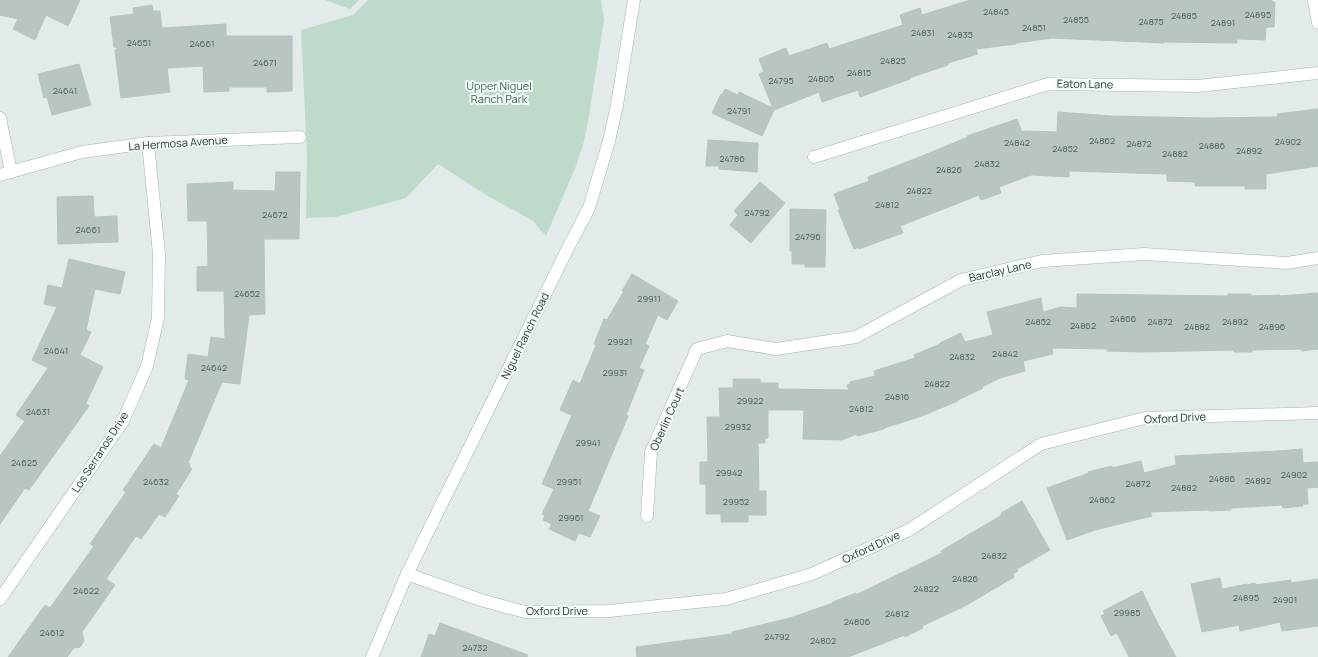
<svg xmlns="http://www.w3.org/2000/svg" width="1318" height="657" font-family="Manrope,sans-serif">
<style>
.green{fill:#bedacb}
.building{fill:#b8c5c2;stroke:#b6c4c1}
.lines{fill:none;stroke-linecap:round;stroke-linejoin:round}
.street-casing{stroke:#a5b2b1;stroke-width:13}
.secondary-casing{stroke:#a2b5b2;stroke-width:13}
.street{stroke:#fff;stroke-width:12}
.secondary{stroke:#fff;stroke-width:12}
.labels{text-anchor:middle;stroke-width:4;stroke-linejoin:round;paint-order:stroke}
.number-label{font-size:9px;fill:#495d5b}
.street-label{font-size:11px;fill:#243a39;stroke:#f3f8f6}
.park-label{font-size:11px;fill:#336c55;stroke:#f3f8f6}
</style>
<rect width="100%" height="100%" fill="#e2ebe9"/>
<g class="green">
<path d="M 325,0 L 359,0 L 350,9 Z"/>
<path d="M 368,0 L 601,0 L 604,20 L 588,122 L 583,145 L 576,166 L 546,236 L 533,221 L 488,196 L 438,164 L 406,198 L 336,217 L 306,218 L 307,154 L 301,30 L 353,15 Z"/>
</g>
<g class="building">
<path d="M 0,0 L 80,0 L 68,26 L 46,15 L 35,40 L 13,29 L 18,19 L 0,15 Z"/>
<path d="M 970,0 L 1272,0 L 1272,2 L 1275,2 L 1274,27 L 1266,27 L 1265,40 L 1237,39 L 1237,43 L 1164,42 L 1164,43 L 1052,38 L 1016,43 L 1016,44 L 976,49 L 978,54 L 948,63 L 948,65 L 909,78 L 910,79 L 860,97 L 858,90 L 822,102 L 819,92 L 774,110 L 762,136 L 712,113 L 721,94 L 722,95 L 725,89 L 738,95 L 739,92 L 773,108 L 759,74 L 764,72 L 759,59 L 786,48 L 789,56 L 827,43 L 829,49 L 903,25 L 900,15 L 920,8 L 922,15 Z"/>
<path d="M 152,5 L 153,11 L 160,11 L 162,28 L 226,24 L 226,36 L 292,36 L 292,91 L 267,92 L 267,87 L 229,87 L 229,91 L 204,92 L 203,66 L 167,68 L 170,92 L 121,98 L 115,50 L 119,49 L 114,47 L 110,17 L 134,14 L 133,8 Z"/>
<path d="M 79,64 L 91,105 L 52,115 L 47,97 L 44,98 L 38,74 Z"/>
<path d="M 1318,109 L 1318,166 L 1266,174 L 1266,189 L 1245,189 L 1245,186 L 1195,186 L 1195,182 L 1167,181 L 1167,174 L 1069,171 L 1069,177 L 1031,175 L 999,187 L 1001,193 L 981,200 L 979,195 L 900,226 L 903,233 L 859,249 L 859,247 L 854,249 L 838,210 L 840,210 L 834,194 L 869,181 L 868,177 L 922,156 L 968,137 L 967,136 L 1017,119 L 1022,132 L 1026,131 L 1057,132 L 1058,112 L 1111,116 L 1206,118 L 1278,117 L 1277,114 Z"/>
<path d="M 708,140 L 758,143 L 757,172 L 719,169 L 719,166 L 706,166 Z"/>
<path d="M 276,172 L 300,172 L 299,239 L 264,239 L 265,314 L 249,315 L 240,384 L 222,382 L 188,463 L 190,464 L 189,467 L 192,469 L 176,494 L 179,496 L 165,517 L 159,514 L 141,539 L 136,536 L 106,579 L 115,585 L 82,632 L 84,641 L 80,647 L 74,648 L 67,657 L 8,657 L 45,605 L 50,608 L 94,546 L 90,544 L 126,492 L 123,490 L 154,444 L 161,448 L 189,380 L 185,379 L 188,354 L 208,357 L 211,337 L 225,339 L 224,291 L 197,291 L 197,267 L 208,266 L 207,221 L 188,221 L 187,184 L 233,182 L 233,190 L 275,191 Z"/>
<path d="M 760,182 L 785,203 L 751,243 L 730,225 L 738,215 L 734,211 Z"/>
<path d="M 93,196 L 94,217 L 117,216 L 118,242 L 58,244 L 57,197 Z"/>
<path d="M 790,209 L 826,210 L 825,267 L 805,267 L 805,264 L 792,264 L 792,251 L 790,251 Z"/>
<path d="M 69,259 L 125,272 L 120,294 L 95,289 L 86,330 L 91,332 L 80,355 L 103,367 L 86,403 L 89,406 L 29,490 L 25,488 L 0,524 L 0,456 L 25,421 L 16,415 L 48,368 L 32,360 L 57,307 L 44,304 L 48,285 L 62,288 Z"/>
<path d="M 632,274 L 678,301 L 667,320 L 658,315 L 645,344 L 649,346 L 639,368 L 644,370 L 626,415 L 628,416 L 588,511 L 600,516 L 590,537 L 579,533 L 575,541 L 549,529 L 552,524 L 543,520 L 545,515 L 542,514 L 554,489 L 542,484 L 572,415 L 560,410 L 573,380 L 580,384 L 596,345 L 594,344 L 604,319 L 607,320 L 624,291 L 622,291 Z"/>
<path d="M 1318,293 L 1318,349 L 1302,351 L 1302,349 L 1252,350 L 1252,352 L 1234,352 L 1234,350 L 1143,352 L 1107,351 L 1107,349 L 1052,348 L 1053,354 L 1023,361 L 1025,371 L 1000,378 L 982,387 L 983,388 L 958,400 L 958,401 L 919,417 L 884,428 L 884,429 L 857,436 L 857,434 L 841,440 L 803,439 L 804,410 L 768,410 L 768,438 L 765,438 L 765,443 L 758,443 L 759,491 L 766,491 L 766,515 L 748,515 L 748,522 L 721,522 L 721,514 L 706,514 L 706,484 L 700,484 L 700,462 L 708,462 L 707,417 L 720,417 L 719,388 L 733,388 L 733,379 L 760,379 L 760,383 L 778,383 L 778,389 L 849,390 L 847,385 L 850,384 L 850,382 L 875,376 L 874,371 L 915,358 L 914,355 L 940,344 L 940,343 L 961,333 L 965,342 L 993,335 L 987,312 L 1041,298 L 1043,312 L 1061,307 L 1077,308 L 1077,294 L 1228,296 L 1228,294 L 1251,294 L 1251,296 L 1280,295 L 1280,296 Z"/>
<path d="M 1302,449 L 1303,463 L 1318,462 L 1318,487 L 1307,488 L 1308,504 L 1302,504 L 1303,506 L 1283,508 L 1282,505 L 1231,508 L 1231,510 L 1209,511 L 1209,510 L 1150,512 L 1152,516 L 1095,530 L 1067,540 L 1047,488 L 1089,473 L 1088,472 L 1112,466 L 1112,468 L 1141,461 L 1144,473 L 1176,465 L 1175,456 L 1278,451 Z"/>
<path d="M 1022,501 L 1050,550 L 1017,569 L 1018,571 L 1013,574 L 1014,577 L 965,606 L 922,626 L 923,628 L 905,637 L 905,635 L 848,657 L 637,657 L 636,647 L 732,634 L 732,632 L 790,618 L 833,603 L 833,602 L 856,593 L 856,595 L 942,553 L 941,551 L 1002,515 L 1001,513 Z"/>
<path d="M 1220,578 L 1222,589 L 1247,584 L 1247,585 L 1255,583 L 1256,585 L 1291,580 L 1291,583 L 1318,579 L 1318,626 L 1282,631 L 1280,622 L 1240,631 L 1239,625 L 1202,632 L 1191,584 Z"/>
<path d="M 1142,591 L 1156,620 L 1176,657 L 1129,657 L 1117,633 L 1111,636 L 1101,616 L 1105,614 L 1103,611 Z"/>
<path d="M 440,623 L 528,655 L 527,657 L 421,657 L 429,634 L 435,636 Z"/>
</g>
<g class="lines">
<defs>
<g id="street">
<path d="M 1314,0 L 1318,23"/>
<path d="M 0,118 L 11,172"/>
<path d="M 814,157 L 1048,84 L 1198,86 L 1318,73"/>
<path d="M 647,516 L 651,452 L 697,349 L 727,341 L 776,349 L 856,337 L 961,280 L 1042,261 L 1144,254 L 1287,263 L 1318,258"/>
<path d="M 407,574 L 481,600 L 525,612 L 609,611 L 726,599 L 812,574 L 909,530 L 1041,444 L 1145,418 L 1318,413"/>
<path d="M 0,599 L 123,421 L 147,366 L 158,318 L 159,254 L 148,143 L 300,137"/>
</g>
<g id="secondary">
<path d="M 0,175 L 82,152 L 148,143"/>
<path d="M 372,657 L 407,574 L 570,244 L 589,208 L 609,141 L 617,105 L 634,0"/>
</g>
</defs>
<use href="#street" class="street-casing"/>
<use href="#secondary" class="secondary-casing"/>
<use href="#street" class="street"/>
<use href="#secondary" class="secondary"/>
</g>
<g class="labels">
<g class="number-label">
<text x="996" y="15">24845</text>
<text x="1258" y="18">24895</text>
<text x="1184" y="19">24885</text>
<text x="1076" y="23">24855</text>
<text x="1151" y="25">24875</text>
<text x="1223" y="26">24891</text>
<text x="1034" y="31">24851</text>
<text x="923" y="36">24831</text>
<text x="960" y="38">24835</text>
<text x="139" y="46">24651</text>
<text x="202" y="47">24661</text>
<text x="893" y="64">24825</text>
<text x="265" y="66">24671</text>
<text x="859" y="76">24815</text>
<text x="821" y="82">24805</text>
<text x="781" y="84">24795</text>
<text x="65" y="94">24641</text>
<text x="739" y="114">24791</text>
<text x="1102" y="144">24862</text>
<text x="1288" y="145">24902</text>
<text x="1017" y="146">24842</text>
<text x="1139" y="147">24872</text>
<text x="1212" y="149">24886</text>
<text x="1065" y="152">24852</text>
<text x="1249" y="154">24892</text>
<text x="1175" y="157">24882</text>
<text x="732" y="162">24786</text>
<text x="987" y="167">24832</text>
<text x="949" y="173">24826</text>
<text x="919" y="194">24822</text>
<text x="887" y="208">24812</text>
<text x="757" y="216">24792</text>
<text x="275" y="218">24672</text>
<text x="88" y="233">24661</text>
<text x="808" y="240">24796</text>
<text x="247" y="297">24652</text>
<text x="649" y="302">29911</text>
<text x="1123" y="322">24866</text>
<text x="1038" y="325">24852</text>
<text x="1160" y="325">24872</text>
<text x="1235" y="325">24892</text>
<text x="1083" y="329">24862</text>
<text x="1197" y="330">24882</text>
<text x="1272" y="330">24896</text>
<text x="620" y="345">29921</text>
<text x="56" y="354">24641</text>
<text x="1005" y="357">24842</text>
<text x="962" y="360">24832</text>
<text x="214" y="371">24642</text>
<text x="615" y="376">29931</text>
<text x="937" y="387">24822</text>
<text x="897" y="400">24816</text>
<text x="750" y="404">29922</text>
<text x="861" y="412">24812</text>
<text x="38" y="415">24631</text>
<text x="738" y="430">29932</text>
<text x="588" y="446">29941</text>
<text x="24" y="466">24625</text>
<text x="729" y="476">29942</text>
<text x="1294" y="478">24902</text>
<text x="1222" y="482">24886</text>
<text x="1258" y="484">24892</text>
<text x="156" y="485">24632</text>
<text x="569" y="485">29951</text>
<text x="1138" y="487">24872</text>
<text x="1184" y="491">24882</text>
<text x="1102" y="503">24862</text>
<text x="736" y="505">29952</text>
<text x="571" y="521">29961</text>
<text x="994" y="559">24832</text>
<text x="965" y="582">24826</text>
<text x="926" y="592">24822</text>
<text x="86" y="594">24622</text>
<text x="1246" y="601">24895</text>
<text x="1285" y="603">24901</text>
<text x="1127" y="616">29985</text>
<text x="897" y="617">24812</text>
<text x="857" y="625">24806</text>
<text x="52" y="636">24612</text>
<text x="777" y="640">24792</text>
<text x="823" y="644">24802</text>
<text x="475" y="651">24732</text>
</g>
<g class="street-label">
<text transform="translate(1085 84) rotate(1)" y="4">Eaton Lane</text>
<text transform="translate(178 143) rotate(-4)" y="4">La Hermosa Avenue</text>
<text transform="translate(1000 271) rotate(-13)" y="4">Barclay Lane</text>
<text transform="translate(525 336) rotate(-64)" y="4">Niguel Ranch Road</text>
<text transform="translate(1175 418) rotate(-3)" y="4">Oxford Drive</text>
<text transform="translate(667 419) rotate(-66)" y="4">Oberlin Court</text>
<text transform="translate(100 452) rotate(-57)" y="4">Los Serranos Drive</text>
<text transform="translate(871 547) rotate(-25)" y="4">Oxford Drive</text>
<text x="557" y="615">Oxford Drive</text>
</g>
<g class="park-label">
<text x="499" y="90">Upper Niguel<tspan x="499" dy="13">Ranch Park</tspan></text>
</g>
</g>
</svg>
